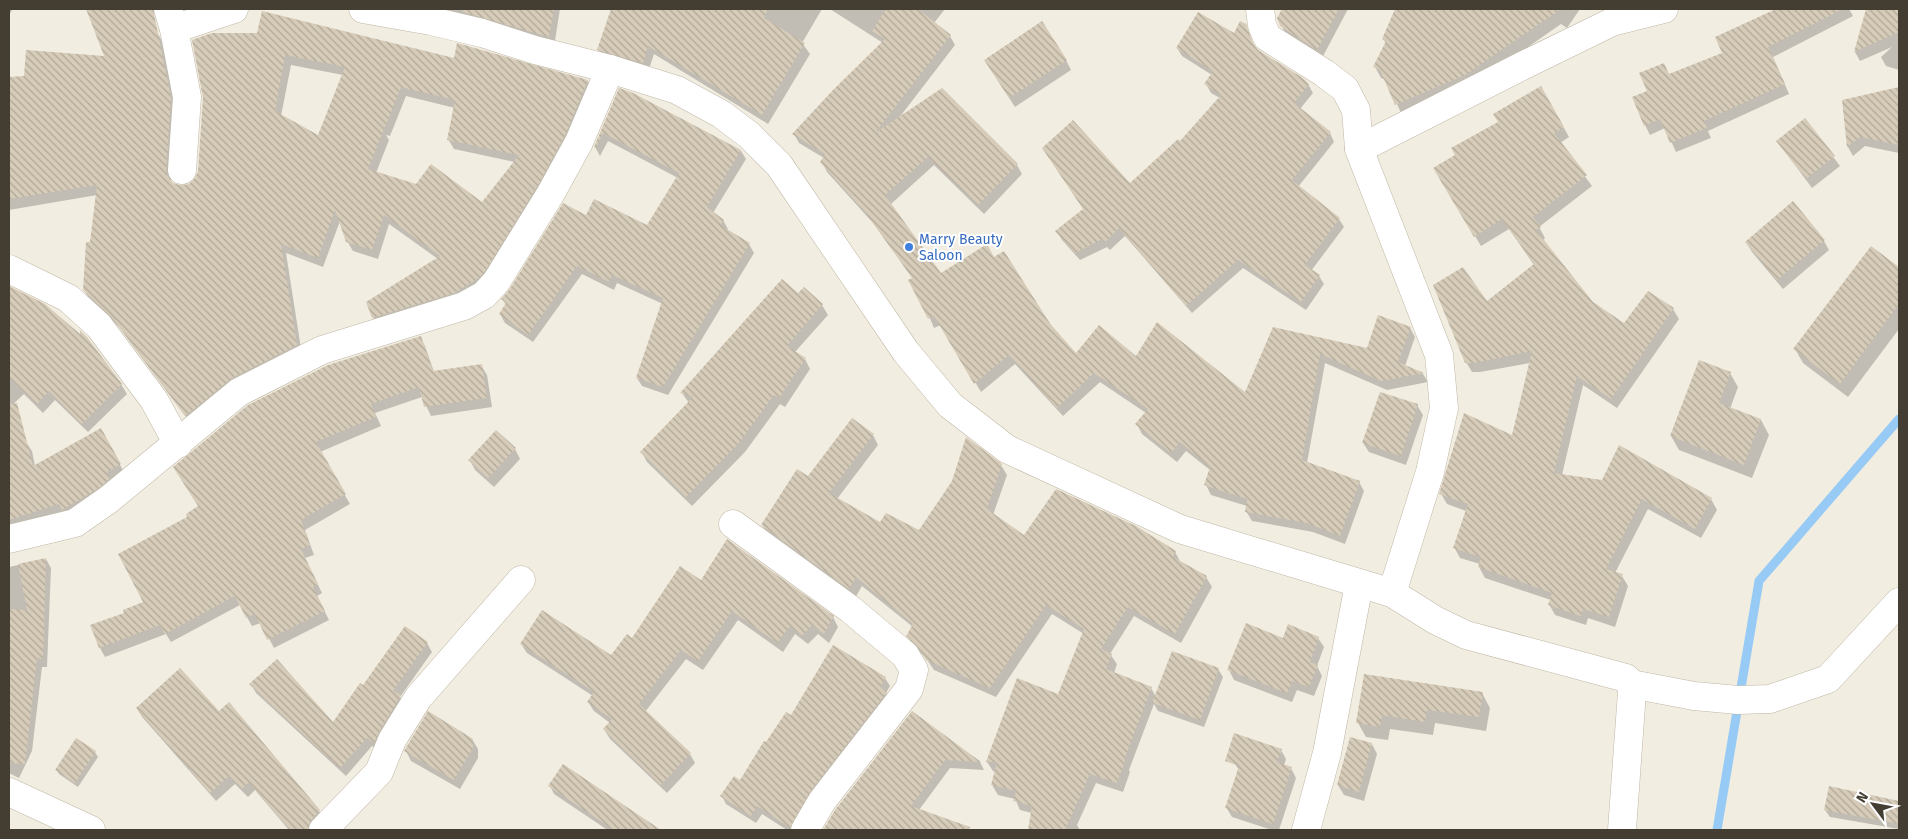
<svg xmlns="http://www.w3.org/2000/svg" width="1908" height="839" font-family="'Fira Sans',sans-serif">
<style>
.shadow{fill:#0003;fill-rule:evenodd}
.lines{fill:none;stroke-linecap:round;stroke-linejoin:round}
.stream{stroke:#97cbf5;stroke-width:9}
.building{fill:url(#building-back-hatch);fill-rule:evenodd}
.street-casing{stroke:#c0b8a6;stroke-width:29}
.street{stroke:#fff;stroke-width:28}
.shop-dot{fill:#3f7fe0;stroke:#fff;stroke-width:2}
.labels{text-anchor:middle;stroke-width:4;stroke-linejoin:round;paint-order:stroke}
.shop-label{font-size:14px;fill:#366cbe;stroke:#fff;text-anchor:start}
</style>
<defs>
<pattern id="building-back-hatch" width="6" height="6" patternUnits="userSpaceOnUse" patternTransform="scale(1.25)"><rect width="6" height="6" fill="#d7ccb9"/><path d="M-1 5l2 2M0 0l6 6M5-1l2 2" fill="none" stroke="#b0a797"/></pattern>
</defs>
<rect width="100%" height="100%" fill="#f2ede1"/>
<g class="shadow">
<path d="M 9,9 L 13,9 L 9,15 Z"/>
<path d="M 87,9 L 162,9 L 160,12 L 98,32 Z"/>
<path d="M 410,9 L 560,9 L 554,47 Z"/>
<path d="M 612,9 L 822,9 L 802,43 L 810,54 L 768,124 L 654,54 L 648,72 L 604,59 L 598,49 Z"/>
<path d="M 830,9 L 945,9 L 934,23 L 950,36 L 955,45 L 899,118 L 1017,165 L 1022,174 L 984,214 L 934,165 L 891,204 L 941,274 L 994,259 L 1077,355 L 1136,358 L 1245,394 L 1273,329 L 1368,349 L 1410,328 L 1415,337 L 1405,366 L 1423,374 L 1428,382 L 1387,390 L 1325,363 L 1307,463 L 1359,482 L 1364,491 L 1345,544 L 1313,532 L 1252,521 L 1246,511 L 1247,506 L 1211,495 L 1206,485 L 1210,470 L 1186,451 L 1177,462 L 1142,434 L 1137,424 L 1146,413 L 1100,382 L 1063,416 L 1015,364 L 981,392 L 941,325 L 934,328 L 913,278 L 873,223 L 827,172 L 822,162 L 824,158 L 799,143 L 794,134 L 883,43 Z"/>
<path d="M 1283,9 L 1348,9 L 1322,58 L 1286,35 L 1278,18 Z"/>
<path d="M 1397,9 L 1470,9 L 1469,11 L 1472,9 L 1580,9 L 1567,28 L 1561,24 L 1472,86 L 1402,115 L 1386,80 L 1381,78 L 1375,67 L 1386,43 L 1383,39 Z"/>
<path d="M 1779,9 L 1849,9 L 1853,16 L 1773,57 L 1789,94 L 1708,131 L 1711,138 L 1676,152 L 1665,128 L 1650,135 L 1645,125 L 1648,92 L 1669,75 L 1723,54 L 1716,38 Z"/>
<path d="M 1867,9 L 1899,10 L 1899,70 L 1886,66 L 1881,57 L 1892,47 L 1860,61 L 1855,52 Z"/>
<path d="M 1245,25 L 1255,48 L 1308,84 L 1313,93 L 1300,109 L 1330,133 L 1334,142 L 1298,187 L 1339,219 L 1344,227 L 1311,271 L 1319,276 L 1324,284 L 1306,310 L 1243,268 L 1192,313 L 1125,236 L 1110,250 L 1107,247 L 1080,260 L 1062,240 L 1057,232 L 1130,185 L 1180,142 L 1220,98 L 1211,93 L 1206,84 L 1212,75 L 1182,56 L 1177,48 L 1234,35 Z"/>
<path d="M 97,34 L 158,34 L 164,44 L 176,109 L 171,180 L 172,184 L 181,187 L 190,185 L 196,180 L 199,171 L 204,98 L 193,40 L 455,59 L 588,81 L 593,91 L 489,282 L 379,327 L 373,318 L 438,259 L 389,224 L 378,259 L 353,251 L 347,241 L 340,221 L 323,267 L 286,253 L 302,355 L 192,425 L 119,327 L 90,300 L 84,290 L 97,195 L 9,210 L 9,78 L 25,77 L 106,58 ZM 291,65 L 343,75 L 319,137 L 281,116 ZM 406,96 L 455,108 L 448,139 L 454,149 L 515,162 L 483,204 L 376,173 L 389,140 L 386,135 L 390,136 Z"/>
<path d="M 1066,60 L 1071,70 L 1015,107 L 991,70 Z"/>
<path d="M 1541,87 L 1569,137 L 1560,143 L 1592,186 L 1539,227 L 1545,238 L 1543,240 L 1592,303 L 1624,325 L 1673,309 L 1679,319 L 1617,408 L 1583,385 L 1562,475 L 1711,499 L 1717,510 L 1701,538 L 1648,509 L 1615,573 L 1622,576 L 1628,586 L 1615,627 L 1588,618 L 1586,625 L 1555,615 L 1549,604 L 1551,600 L 1485,578 L 1479,567 L 1480,564 L 1460,558 L 1454,547 L 1466,511 L 1447,504 L 1441,494 L 1513,437 L 1530,363 L 1480,372 L 1472,372 L 1466,362 L 1487,303 L 1534,265 L 1509,229 L 1481,246 L 1435,169 L 1456,156 Z"/>
<path d="M 1899,88 L 1899,153 L 1865,146 L 1853,156 L 1848,147 L 1843,101 Z"/>
<path d="M 620,90 L 741,151 L 746,159 L 713,213 L 723,220 L 728,229 L 727,231 L 749,244 L 754,253 L 668,395 L 642,386 L 637,378 L 663,304 L 617,283 L 614,290 L 582,274 L 533,342 L 505,323 L 500,314 L 506,305 L 503,300 L 587,217 L 647,227 L 678,178 L 608,141 L 600,156 L 595,147 Z"/>
<path d="M 1805,119 L 1840,166 L 1812,188 L 1778,142 Z"/>
<path d="M 1824,241 L 1829,250 L 1783,289 L 1752,252 L 1746,242 Z"/>
<path d="M 1871,248 L 1899,269 L 1899,329 L 1848,397 L 1803,363 L 1795,349 Z"/>
<path d="M 9,287 L 44,305 L 121,384 L 127,394 L 88,432 L 55,400 L 43,413 L 24,394 L 9,408 Z"/>
<path d="M 798,295 L 822,305 L 828,315 L 795,352 L 805,359 L 810,369 L 785,407 L 780,404 L 745,452 L 692,506 L 647,462 L 642,452 L 689,403 L 682,393 Z"/>
<path d="M 420,337 L 425,346 L 434,372 L 481,365 L 487,375 L 492,407 L 431,416 L 422,397 L 375,413 L 381,426 L 320,452 L 350,504 L 305,530 L 314,555 L 305,558 L 322,593 L 317,596 L 329,620 L 274,648 L 261,623 L 252,626 L 240,605 L 171,642 L 166,634 L 105,657 L 100,648 L 126,614 L 144,602 L 189,517 L 199,507 Z"/>
<path d="M 1730,373 L 1738,387 L 1730,409 L 1761,420 L 1769,435 L 1752,478 L 1679,450 L 1671,436 Z"/>
<path d="M 1417,405 L 1423,415 L 1406,465 L 1369,452 L 1363,443 Z"/>
<path d="M 101,430 L 125,474 L 69,519 L 9,531 L 9,446 L 26,442 L 32,451 L 35,466 Z"/>
<path d="M 873,435 L 878,445 L 837,499 L 881,524 L 919,531 L 1001,465 L 1007,475 L 993,515 L 1025,537 L 1175,552 L 1181,563 L 1206,577 L 1212,587 L 1181,643 L 1134,616 L 1110,654 L 1117,664 L 1114,673 L 1151,688 L 1156,697 L 1218,669 L 1223,677 L 1204,727 L 1158,711 L 1154,704 L 1129,770 L 1130,772 L 1123,792 L 1096,783 L 1077,825 L 1080,830 L 1029,830 L 1032,813 L 1020,810 L 1015,799 L 998,795 L 992,785 L 996,772 L 993,771 L 987,762 L 1059,695 L 1084,634 L 1052,614 L 996,697 L 934,670 L 925,657 L 913,646 L 908,636 L 913,627 L 862,586 L 855,598 L 768,535 L 762,525 L 809,478 Z"/>
<path d="M 515,449 L 520,459 L 494,487 L 475,470 L 470,460 Z"/>
<path d="M 46,559 L 51,568 L 47,667 L 42,667 L 32,751 L 19,778 L 9,773 L 9,691 L 11,671 L 9,671 L 9,567 Z"/>
<path d="M 701,582 L 833,617 L 838,627 L 829,643 L 818,634 L 808,644 L 795,634 L 783,652 L 738,620 L 703,670 L 686,659 L 645,712 L 690,754 L 695,763 L 667,793 L 610,739 L 604,729 L 610,723 L 594,711 L 588,702 L 593,696 L 527,653 L 521,644 L 611,656 Z"/>
<path d="M 1318,638 L 1324,647 L 1317,666 L 1322,676 L 1314,696 L 1297,690 L 1292,702 L 1234,680 L 1229,670 L 1283,639 Z"/>
<path d="M 427,643 L 432,652 L 400,697 L 405,705 L 379,751 L 372,746 L 346,776 L 256,693 L 251,684 L 334,724 L 364,687 Z"/>
<path d="M 1365,676 L 1482,693 L 1490,708 L 1486,731 L 1435,723 L 1433,735 L 1390,729 L 1388,740 L 1366,737 L 1358,723 Z"/>
<path d="M 885,678 L 890,686 L 886,693 L 891,701 L 797,830 L 787,830 L 762,814 L 756,823 L 726,804 L 722,796 L 741,782 L 766,744 Z"/>
<path d="M 229,703 L 319,811 L 325,820 L 317,830 L 289,830 L 255,790 L 248,797 L 235,784 L 216,801 L 143,718 L 137,709 L 218,713 Z"/>
<path d="M 912,712 L 980,762 L 984,770 L 950,768 L 919,810 L 935,823 L 932,830 L 824,830 L 836,810 Z"/>
<path d="M 472,739 L 478,749 L 478,758 L 460,789 L 411,761 L 406,751 Z"/>
<path d="M 1372,744 L 1377,754 L 1364,801 L 1344,795 L 1338,785 Z"/>
<path d="M 1281,750 L 1286,759 L 1284,766 L 1291,768 L 1296,778 L 1279,830 L 1272,830 L 1232,817 L 1226,807 L 1239,770 L 1235,764 Z"/>
<path d="M 95,752 L 98,757 L 78,787 L 59,774 L 57,770 Z"/>
<path d="M 564,765 L 659,830 L 606,830 L 606,829 L 554,794 L 550,786 Z"/>
<path d="M 1899,800 L 1899,829 L 1830,817 L 1825,810 L 1899,802 Z"/>
</g>
<g class="lines">
<path class="stream" d="M 1717,830 L 1759,581 L 1899,419"/>
</g>
<g class="building">
<path d="M 86,9 L 153,9 L 171,98 L 166,169 L 168,177 L 173,183 L 180,185 L 189,184 L 195,178 L 198,171 L 203,98 L 192,40 L 212,33 L 257,33 L 262,11 L 454,58 L 457,43 L 588,80 L 565,135 L 538,185 L 484,273 L 476,280 L 454,293 L 372,318 L 366,302 L 440,256 L 384,215 L 372,250 L 346,242 L 335,210 L 318,258 L 281,244 L 297,345 L 232,378 L 185,416 L 112,317 L 83,290 L 86,242 L 90,242 L 97,185 L 9,199 L 9,77 L 24,76 L 26,50 L 104,56 ZM 285,55 L 345,67 L 318,135 L 275,111 ZM 401,87 L 455,100 L 447,140 L 519,155 L 482,202 L 431,164 L 416,184 L 368,169 L 384,129 L 380,125 L 385,127 Z"/>
<path d="M 463,9 L 554,9 L 549,37 L 463,12 Z"/>
<path d="M 611,9 L 768,9 L 764,18 L 805,43 L 762,115 L 648,46 L 643,63 L 597,50 Z"/>
<path d="M 886,9 L 918,9 L 951,35 L 875,133 L 942,88 L 1018,164 L 978,205 L 928,157 L 885,195 L 941,273 L 987,244 L 994,257 L 1004,251 L 1051,325 L 1076,353 L 1099,325 L 1136,356 L 1157,322 L 1245,392 L 1273,327 L 1367,348 L 1378,315 L 1411,327 L 1398,362 L 1424,373 L 1381,381 L 1320,354 L 1302,460 L 1360,481 L 1340,536 L 1307,523 L 1245,512 L 1247,499 L 1204,485 L 1210,467 L 1180,442 L 1171,453 L 1135,424 L 1148,409 L 1094,373 L 1057,408 L 1009,355 L 974,384 L 934,316 L 928,319 L 908,280 L 912,278 L 866,213 L 820,162 L 825,154 L 792,134 L 834,89 L 885,39 L 872,31 Z"/>
<path d="M 1282,9 L 1339,9 L 1317,50 L 1280,26 L 1277,18 Z"/>
<path d="M 1395,9 L 1561,9 L 1465,75 L 1395,105 L 1380,70 L 1373,67 L 1386,41 L 1382,39 Z"/>
<path d="M 1776,9 L 1843,9 L 1768,47 L 1785,84 L 1704,121 L 1707,128 L 1670,143 L 1660,119 L 1644,126 L 1632,97 L 1647,91 L 1639,73 L 1664,63 L 1669,74 L 1722,53 L 1715,37 Z"/>
<path d="M 1866,9 L 1899,9 L 1899,32 L 1854,52 Z"/>
<path d="M 1198,12 L 1234,33 L 1240,21 L 1246,24 L 1253,43 L 1258,50 L 1303,78 L 1309,84 L 1294,103 L 1331,132 L 1292,180 L 1340,218 L 1305,265 L 1320,275 L 1301,302 L 1238,260 L 1186,306 L 1119,228 L 1105,242 L 1102,239 L 1075,253 L 1055,231 L 1083,209 L 1042,148 L 1073,120 L 1130,183 L 1178,139 L 1180,141 L 1221,95 L 1204,84 L 1213,71 L 1176,48 Z"/>
<path d="M 1042,21 L 1067,60 L 1009,98 L 984,60 Z"/>
<path d="M 1541,86 L 1564,127 L 1554,133 L 1587,175 L 1533,217 L 1541,227 L 1536,230 L 1593,302 L 1624,323 L 1648,291 L 1674,308 L 1611,399 L 1577,376 L 1554,473 L 1602,480 L 1619,445 L 1712,498 L 1695,529 L 1642,499 L 1606,569 L 1623,574 L 1609,617 L 1583,609 L 1581,616 L 1548,605 L 1552,593 L 1478,567 L 1481,557 L 1453,548 L 1468,504 L 1439,494 L 1464,413 L 1512,435 L 1532,351 L 1474,363 L 1465,363 L 1433,285 L 1463,267 L 1487,301 L 1534,264 L 1502,219 L 1474,237 L 1433,168 L 1455,155 L 1451,148 L 1498,122 L 1493,114 Z"/>
<path d="M 1899,87 L 1899,145 L 1860,137 L 1847,147 L 1842,100 Z"/>
<path d="M 619,88 L 633,93 L 741,150 L 707,207 L 724,220 L 720,225 L 750,243 L 663,387 L 636,378 L 663,298 L 612,275 L 609,282 L 577,266 L 528,335 L 499,314 L 506,303 L 501,299 L 509,290 L 563,203 L 586,215 L 594,199 L 647,225 L 679,173 L 603,133 L 596,148 L 594,147 Z"/>
<path d="M 1805,118 L 1835,156 L 1806,179 L 1776,141 Z"/>
<path d="M 1793,201 L 1825,240 L 1777,280 L 1745,242 Z"/>
<path d="M 1871,246 L 1899,267 L 1899,304 L 1840,384 L 1793,349 Z"/>
<path d="M 782,279 L 798,293 L 804,287 L 823,304 L 787,346 L 806,358 L 779,398 L 774,395 L 739,443 L 686,497 L 640,452 L 693,397 L 680,393 Z"/>
<path d="M 9,286 L 45,304 L 80,334 L 80,330 L 87,337 L 122,384 L 82,424 L 49,391 L 37,404 L 9,377 Z"/>
<path d="M 421,336 L 433,371 L 482,364 L 487,398 L 424,407 L 419,387 L 371,404 L 376,417 L 316,442 L 346,494 L 301,520 L 310,545 L 301,549 L 318,584 L 313,587 L 325,611 L 267,640 L 255,614 L 246,618 L 235,596 L 165,634 L 160,625 L 99,648 L 90,625 L 124,613 L 123,610 L 143,602 L 118,554 L 187,517 L 186,514 L 198,506 L 173,467 L 248,405 L 328,365 Z"/>
<path d="M 1699,360 L 1731,372 L 1719,403 L 1761,419 L 1744,465 L 1670,436 Z"/>
<path d="M 1380,392 L 1418,404 L 1401,456 L 1362,443 Z"/>
<path d="M 17,403 L 33,466 L 101,428 L 121,464 L 107,472 L 110,478 L 99,488 L 62,510 L 59,504 L 9,520 L 9,404 Z"/>
<path d="M 852,418 L 874,434 L 829,493 L 880,522 L 886,513 L 919,530 L 952,481 L 966,437 L 1002,464 L 987,509 L 1024,535 L 1056,489 L 1136,526 L 1176,551 L 1173,557 L 1207,576 L 1175,634 L 1128,607 L 1101,649 L 1112,654 L 1106,669 L 1152,687 L 1124,760 L 1125,761 L 1117,783 L 1090,774 L 1065,830 L 1028,830 L 1032,806 L 1013,801 L 1016,791 L 991,785 L 997,762 L 986,762 L 1017,678 L 1058,694 L 1084,629 L 1046,605 L 990,688 L 926,660 L 918,647 L 906,636 L 913,624 L 856,577 L 849,589 L 761,525 L 797,469 L 808,476 Z"/>
<path d="M 496,430 L 516,448 L 488,478 L 468,460 Z"/>
<path d="M 727,539 L 834,616 L 824,634 L 812,625 L 802,636 L 790,626 L 777,643 L 732,611 L 698,661 L 681,650 L 639,704 L 691,753 L 661,785 L 603,729 L 612,719 L 587,702 L 594,692 L 520,644 L 542,610 L 611,655 L 627,634 L 632,638 L 680,566 L 701,580 Z"/>
<path d="M 46,558 L 43,659 L 37,658 L 25,764 L 9,763 L 9,609 L 27,610 L 18,564 Z"/>
<path d="M 1246,623 L 1283,638 L 1288,624 L 1319,637 L 1310,662 L 1318,665 L 1309,687 L 1292,681 L 1287,693 L 1227,670 Z"/>
<path d="M 405,626 L 428,642 L 393,691 L 401,695 L 379,732 L 374,743 L 367,738 L 340,768 L 249,684 L 277,659 L 333,722 L 360,683 L 363,685 Z"/>
<path d="M 833,645 L 886,677 L 880,687 L 887,692 L 810,792 L 790,828 L 757,806 L 751,816 L 720,796 L 734,776 L 740,780 L 764,741 L 766,742 L 786,712 L 791,715 Z"/>
<path d="M 1172,651 L 1219,668 L 1200,720 L 1152,703 Z"/>
<path d="M 180,668 L 219,711 L 229,702 L 320,810 L 311,820 L 308,830 L 290,830 L 249,782 L 242,789 L 229,776 L 210,793 L 136,708 Z"/>
<path d="M 1364,674 L 1483,692 L 1479,717 L 1427,710 L 1425,722 L 1382,715 L 1380,727 L 1356,723 Z"/>
<path d="M 428,711 L 473,739 L 473,748 L 454,780 L 404,751 Z"/>
<path d="M 912,711 L 981,762 L 945,760 L 911,806 L 970,827 L 969,830 L 823,830 L 835,810 Z"/>
<path d="M 1234,733 L 1282,749 L 1277,762 L 1292,767 L 1273,824 L 1225,808 L 1239,766 L 1225,761 Z"/>
<path d="M 1350,737 L 1372,743 L 1359,792 L 1337,785 Z"/>
<path d="M 76,738 L 96,751 L 75,783 L 55,770 Z"/>
<path d="M 563,764 L 661,830 L 614,830 L 548,786 Z"/>
<path d="M 1829,786 L 1899,801 L 1899,824 L 1824,810 Z"/>
</g>
<g class="lines">
<defs>
<g id="street">
<path d="M 168,9 L 174,29 L 187,97 L 182,170"/>
<path d="M 363,9 L 431,21 L 482,33 L 535,50 L 610,69 L 677,90 L 721,114 L 749,135 L 779,165 L 906,352 L 950,405 L 1007,449 L 1180,529 L 1392,593 L 1435,620 L 1466,635 L 1626,678 L 1631,684 L 1632,692 L 1622,830"/>
<path d="M 1260,9 L 1262,25 L 1267,37 L 1324,73 L 1345,89 L 1356,110 L 1359,149 L 1439,355 L 1444,408 L 1430,472 L 1392,593"/>
<path d="M 174,29 L 234,9"/>
<path d="M 1359,149 L 1526,64 L 1612,22 L 1664,9"/>
<path d="M 9,269 L 68,298 L 99,326 L 154,400 L 178,444"/>
<path d="M 733,524 L 850,609 L 905,655 L 914,670 L 909,689 L 822,801 L 805,830"/>
<path d="M 9,539 L 75,523 L 108,500 L 239,392 L 322,350 L 464,306 L 484,295 L 496,282 L 551,193 L 579,142 L 610,69"/>
<path d="M 1631,684 L 1694,696 L 1738,700 L 1770,699 L 1828,679 L 1899,602"/>
<path d="M 9,792 L 91,830"/>
<path d="M 323,830 L 379,772 L 392,740 L 418,698 L 521,580"/>
<path d="M 1306,830 L 1327,753 L 1359,584"/>
</g>
</defs>
<use href="#street" class="street-casing"/>
<use href="#street" class="street"/>
</g>
<circle class="shop-dot" cx="909" cy="247" r="5"/>
<g class="labels">
<g class="shop-label">
<text x="919" y="244">Marry Beauty<tspan x="919" dy="16">Saloon</tspan></text>
</g>
</g>
<rect width="1908" height="839" fill="none" stroke="#433d32" stroke-width="20"/>
<g transform="translate(1873 804) rotate(302)" stroke="#ffffff" stroke-width="4" paint-order="stroke">
<path d="M0-4L9 19L0 12L-9 19Z" fill="#433d32"/>
<text y="-8" font-size="14" font-weight="bold" text-anchor="middle" fill="#433d32">N</text>
</g>
</svg>
